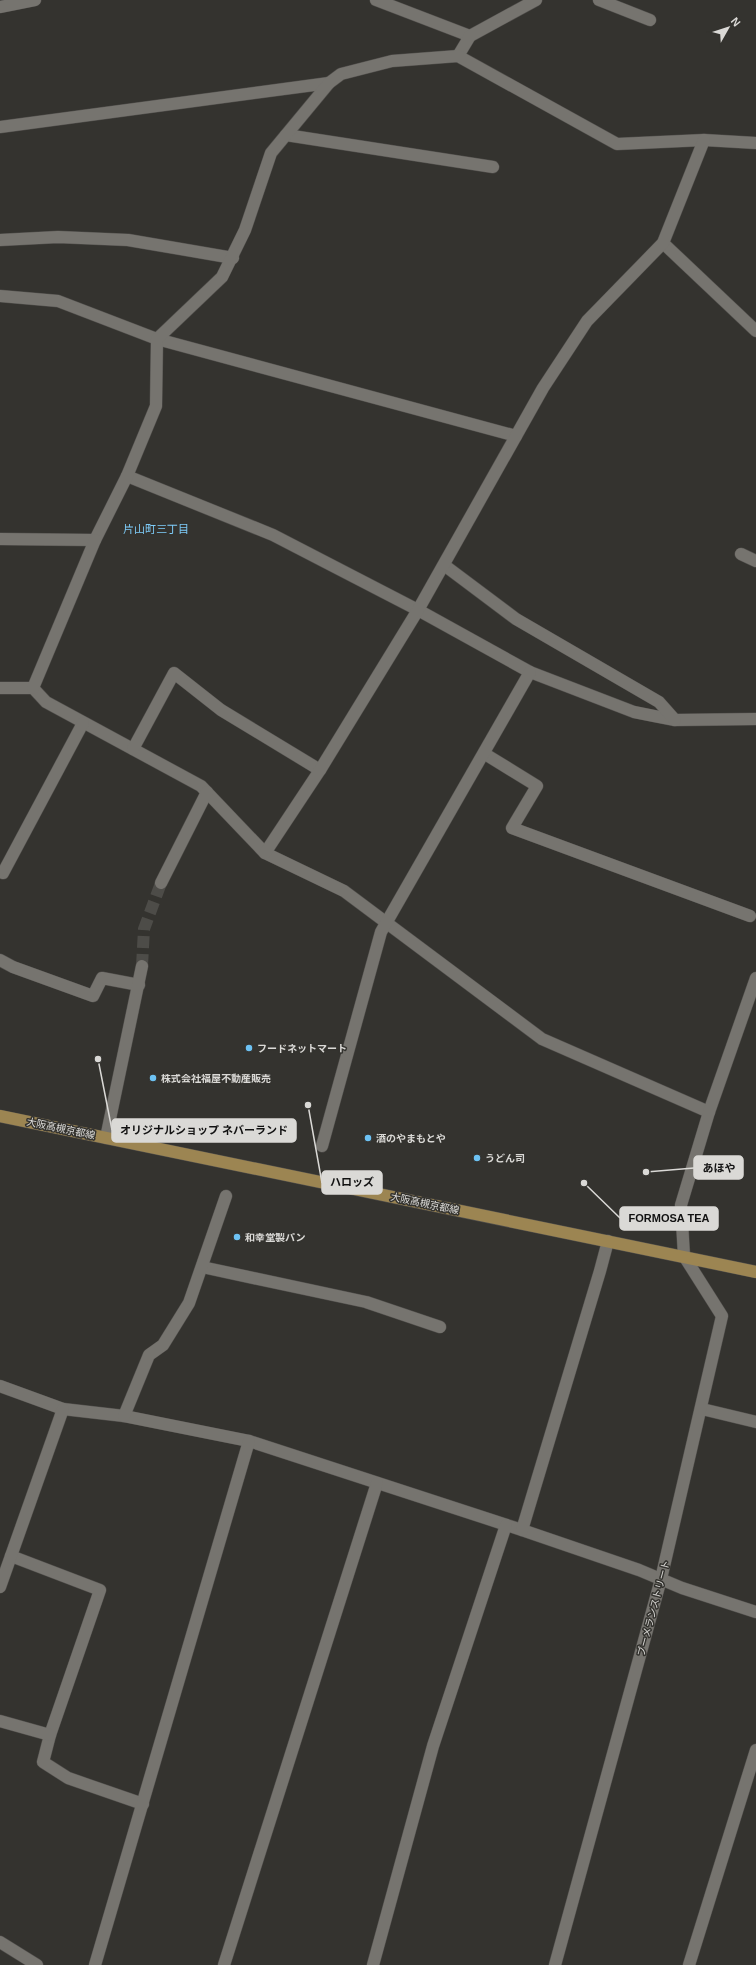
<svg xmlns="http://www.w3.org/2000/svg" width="756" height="1965" font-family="Helvetica,'Noto Sans JP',sans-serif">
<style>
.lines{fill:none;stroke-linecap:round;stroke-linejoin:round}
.minor-tunnel{stroke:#4d4c48;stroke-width:12;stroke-dasharray:12 6;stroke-linecap:butt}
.minor-casing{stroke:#514f4c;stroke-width:13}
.major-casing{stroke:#514f4c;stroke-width:13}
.minor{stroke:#76746f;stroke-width:12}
.major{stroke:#9c8552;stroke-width:12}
.poi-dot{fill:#6dc2f3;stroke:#34332f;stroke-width:1.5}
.labels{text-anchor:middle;stroke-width:3;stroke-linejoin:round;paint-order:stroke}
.poi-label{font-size:10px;font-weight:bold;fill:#dad9d6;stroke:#34332f;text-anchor:start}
.street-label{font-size:10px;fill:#dad9d6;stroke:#34332f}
.neighbourhood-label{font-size:11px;fill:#7eccf9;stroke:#34332f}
.leader{fill:none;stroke:#dad9d6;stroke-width:1.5}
.callout-dot{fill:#dad9d6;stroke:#34332f;stroke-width:1.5}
.callout{fill:#dad9d6;stroke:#dad9d6;stroke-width:1.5}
.callout-label{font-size:11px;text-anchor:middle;font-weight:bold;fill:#111}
</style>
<rect width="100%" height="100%" fill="#34332f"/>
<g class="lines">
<path class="minor-tunnel" d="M 142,966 L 144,929 L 161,883"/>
<defs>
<g id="minor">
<path d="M 376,0 L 470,36"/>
<path d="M 599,0 L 650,20"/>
<path d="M 0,7 L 35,0"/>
<path d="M 458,56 L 470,36 L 536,0"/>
<path d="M 0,127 L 329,83"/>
<path d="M 286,135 L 493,167"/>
<path d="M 0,240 L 58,237 L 128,240 L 233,258"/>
<path d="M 663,243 L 756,331"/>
<path d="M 0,296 L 58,301 L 157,339 L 516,436"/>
<path d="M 127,476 L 273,535 L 418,610 L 530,672 L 634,712 L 654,716 L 675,720 L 756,719"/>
<path d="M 0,539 L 95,540 L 127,476 L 156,406 L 157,339 L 222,277 L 245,230 L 271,153 L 329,83 L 341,74 L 392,61 L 458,56 L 617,144 L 704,140 L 756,143"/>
<path d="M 741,554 L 756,561"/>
<path d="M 444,565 L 516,619 L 659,702 L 675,720"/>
<path d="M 0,688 L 33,688 L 46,702 L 201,786 L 265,853 L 344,891 L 542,1039 L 709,1112"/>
<path d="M 33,688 L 95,540"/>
<path d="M 133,749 L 174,673 L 221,710 L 320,770"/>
<path d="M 485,754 L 537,786 L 512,828 L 750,916"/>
<path d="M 265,853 L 320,770 L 418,610 L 543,388 L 587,321 L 663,243 L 704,140"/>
<path d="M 0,872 L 3,873 L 83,723"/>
<path d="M 161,883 L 207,792"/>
<path d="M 0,960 L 13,967 L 93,996 L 102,978 L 139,985"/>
<path d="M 106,1138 L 142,966"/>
<path d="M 322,1146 L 381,932 L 530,672"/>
<path d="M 202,1267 L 366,1302 L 440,1327"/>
<path d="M 0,1386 L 63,1409 L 124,1416 L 249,1441 L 522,1530 L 639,1570 L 682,1588 L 756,1612"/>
<path d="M 702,1409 L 756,1422"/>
<path d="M 124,1416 L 149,1355 L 163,1345 L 189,1303 L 226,1196"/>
<path d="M 522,1530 L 600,1271 L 608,1241"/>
<path d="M 11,1556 L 100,1590 L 50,1735 L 43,1762 L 68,1778 L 143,1804"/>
<path d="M 0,1587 L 63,1409"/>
<path d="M 0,1721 L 50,1735"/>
<path d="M 0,1942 L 37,1965"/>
<path d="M 95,1965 L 249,1441"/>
<path d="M 224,1965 L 377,1483"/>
<path d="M 373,1965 L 433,1746 L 506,1525"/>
<path d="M 555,1965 L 661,1579 L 722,1316 L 684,1256 L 681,1205 L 709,1112 L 756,978"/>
<path d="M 689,1965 L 756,1750"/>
</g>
<path id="major" d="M 0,1116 L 756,1272"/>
</defs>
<use href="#minor" class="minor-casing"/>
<use href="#major" class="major-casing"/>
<use href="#minor" class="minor"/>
<use href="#major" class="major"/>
</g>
<g class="poi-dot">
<circle cx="249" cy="1048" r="4"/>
<circle cx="153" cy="1078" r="4"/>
<circle cx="368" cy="1138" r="4"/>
<circle cx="477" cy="1158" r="4"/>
<circle cx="237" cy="1237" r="4"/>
</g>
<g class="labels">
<g class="poi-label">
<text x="257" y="1052">フードネットマート</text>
<text x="161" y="1082">株式会社福屋不動産販売</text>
<text x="376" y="1142">酒のやまもとや</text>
<text x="485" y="1162">うどん司</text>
<text x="245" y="1241">和幸堂製パン</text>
</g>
<g class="street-label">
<text transform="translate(61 1128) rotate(12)" y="4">大阪高槻京都線</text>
<text transform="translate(425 1203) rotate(12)" y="4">大阪高槻京都線</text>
<text transform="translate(653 1608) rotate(-75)" y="4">ブーメランストリート</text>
</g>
<g class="neighbourhood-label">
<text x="156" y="533">片山町三丁目</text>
</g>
</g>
<path class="leader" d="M98 1059L112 1130M646 1172L694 1168M308 1105L322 1183M584 1183L620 1218"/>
<g class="callout-dot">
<circle cx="98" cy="1059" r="4"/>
<circle cx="646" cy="1172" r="4"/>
<circle cx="308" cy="1105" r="4"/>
<circle cx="584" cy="1183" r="4"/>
</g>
<g class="callout">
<rect x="112" y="1119" width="184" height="23" rx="4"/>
<rect x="694" y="1156" width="49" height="23" rx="4"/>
<rect x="322" y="1171" width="60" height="23" rx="4"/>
<rect x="620" y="1207" width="98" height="23" rx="4"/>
</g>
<g class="callout-label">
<text x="204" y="1134">オリジナルショップ ネバーランド</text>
<text x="719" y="1172">あほや</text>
<text x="352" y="1186">ハロッズ</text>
<text x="669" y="1222">FORMOSA TEA</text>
</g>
<g transform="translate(728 28) rotate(51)" stroke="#34332f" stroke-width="3" paint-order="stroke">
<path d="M0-3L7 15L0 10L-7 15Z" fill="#dad9d6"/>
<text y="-6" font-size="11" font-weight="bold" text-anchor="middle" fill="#dad9d6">N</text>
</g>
</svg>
